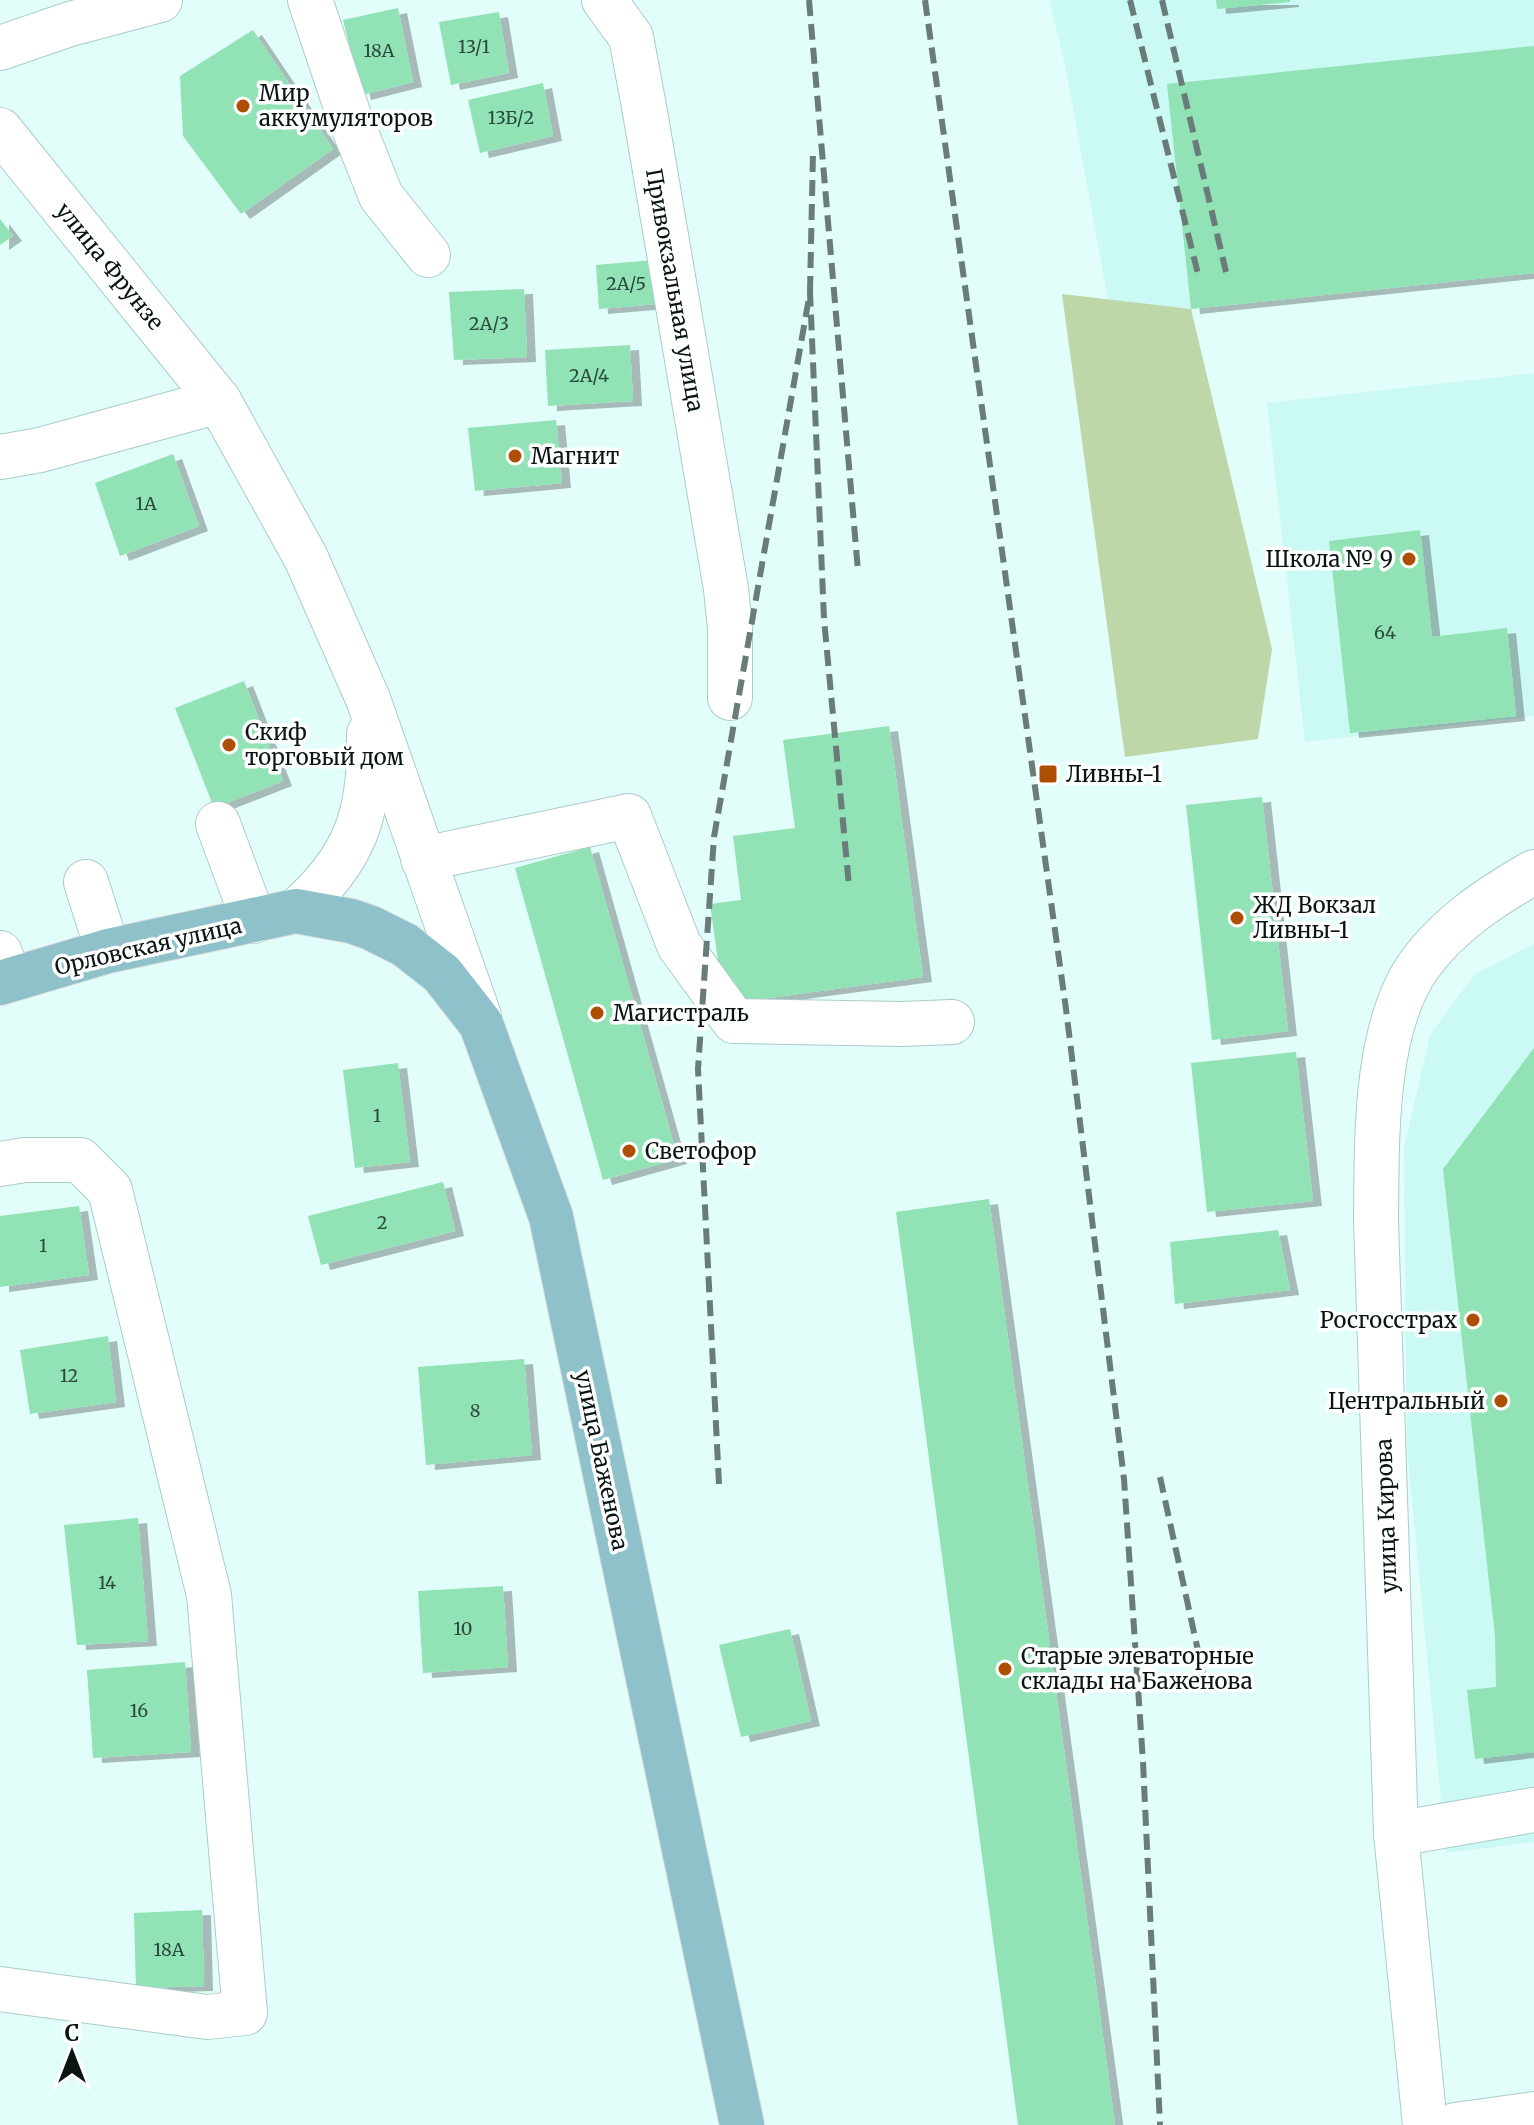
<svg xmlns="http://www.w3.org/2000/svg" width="1534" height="2125" font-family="Merriweather,serif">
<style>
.built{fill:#cbf9f3}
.green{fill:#bdd7a8}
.building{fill:#91e2b5;filter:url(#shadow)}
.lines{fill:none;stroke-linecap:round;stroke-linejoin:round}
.minor-casing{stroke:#aaccc8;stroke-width:46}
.major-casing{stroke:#dcdede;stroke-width:46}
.minor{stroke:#fff;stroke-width:44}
.major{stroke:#8fc1cb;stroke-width:44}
.rail{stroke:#697c79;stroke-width:6;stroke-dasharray:16 8;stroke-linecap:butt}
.poi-dot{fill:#ae4e02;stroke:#fff;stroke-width:3}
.labels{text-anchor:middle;stroke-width:7;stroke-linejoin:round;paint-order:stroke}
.number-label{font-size:18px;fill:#2a483c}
.poi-label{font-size:22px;fill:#081513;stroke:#fff;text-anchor:start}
.street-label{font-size:22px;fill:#081513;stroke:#fff}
</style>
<defs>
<filter id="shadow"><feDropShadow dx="9" dy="5" stdDeviation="0" flood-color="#0004"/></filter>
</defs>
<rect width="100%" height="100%" fill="#e2fefa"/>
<g class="built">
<path d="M 1049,0 L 1534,0 L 1534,273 L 1191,309 L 1108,300 L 1065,65 Z"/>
<path d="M 1534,373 L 1534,716 L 1305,742 L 1267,403 Z"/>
<path d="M 1534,944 L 1534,1842 L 1446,1853 L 1407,1449 L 1404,1148 L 1430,1035 L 1475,974 Z"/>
</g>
<path class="green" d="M 1062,294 L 1191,309 L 1272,649 L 1258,739 L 1125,757 Z"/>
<g class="building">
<path d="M 1216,0 L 1290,0 L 1290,2 L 1217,9 Z"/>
<path d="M 398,8 L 413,82 L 362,95 L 343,20 Z"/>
<path d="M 499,12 L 509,73 L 451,85 L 439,22 Z"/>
<path d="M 253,30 L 333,149 L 241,214 L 183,136 L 180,76 Z"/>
<path d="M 1534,46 L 1534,273 L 1191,309 L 1167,84 Z"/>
<path d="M 543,83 L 553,136 L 480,153 L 468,100 Z"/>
<path d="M 0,219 L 13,236 L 0,245 Z"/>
<path d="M 654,260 L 657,304 L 599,309 L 596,265 Z"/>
<path d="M 524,289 L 527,357 L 454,360 L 449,292 Z"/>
<path d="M 630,345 L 633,401 L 548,406 L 545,350 Z"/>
<path d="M 556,420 L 562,483 L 475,491 L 468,428 Z"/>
<path d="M 173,454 L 199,526 L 120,556 L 95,483 Z"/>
<path d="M 1420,530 L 1432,637 L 1507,628 L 1516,716 L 1350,733 L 1329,541 Z"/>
<path d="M 244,681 L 283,781 L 214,808 L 175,708 Z"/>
<path d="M 889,726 L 923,977 L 724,1004 L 710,904 L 741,900 L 733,836 L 795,828 L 783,740 Z"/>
<path d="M 1262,797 L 1288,1031 L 1212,1040 L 1186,805 Z"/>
<path d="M 590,847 L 678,1159 L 603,1180 L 515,868 Z"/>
<path d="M 1534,1048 L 1534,1752 L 1475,1759 L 1467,1690 L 1496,1687 L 1495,1636 L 1443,1169 Z"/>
<path d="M 1296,1052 L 1313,1201 L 1207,1212 L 1191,1063 Z"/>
<path d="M 398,1063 L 410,1162 L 355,1168 L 343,1070 Z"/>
<path d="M 443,1182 L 455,1231 L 321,1265 L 308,1216 Z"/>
<path d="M 989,1199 L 1115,2125 L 1018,2125 L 896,1212 Z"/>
<path d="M 79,1206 L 89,1275 L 0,1287 L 0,1216 Z"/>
<path d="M 1278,1230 L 1290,1290 L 1175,1304 L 1170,1242 Z"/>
<path d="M 108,1336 L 116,1402 L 30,1414 L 20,1350 Z"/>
<path d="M 524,1359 L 532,1455 L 426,1465 L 418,1367 Z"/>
<path d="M 138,1518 L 148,1641 L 77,1645 L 64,1525 Z"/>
<path d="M 503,1586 L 508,1667 L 423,1673 L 418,1591 Z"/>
<path d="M 790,1629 L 811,1721 L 741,1737 L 719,1645 Z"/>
<path d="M 185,1662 L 191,1752 L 93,1758 L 87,1670 Z"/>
<path d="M 202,1910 L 204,1986 L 136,1988 L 134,1913 Z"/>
</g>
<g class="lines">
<defs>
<g id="minor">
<path d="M 310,0 L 348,113 L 381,196 L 428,255"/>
<path d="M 604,0 L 631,37 L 645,112 L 726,589 L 730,628 L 730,698"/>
<path d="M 0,48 L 70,24 L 160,0"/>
<path d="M 0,130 L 219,401 L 306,558 L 368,699 L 479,1016"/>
<path d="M 0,457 L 40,450 L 219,401"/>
<path d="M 218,824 L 254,921"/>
<path d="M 423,859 L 629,816 L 679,945 L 734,1021 L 902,1024 L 952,1022"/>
<path d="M 86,882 L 108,951"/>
<path d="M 296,911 C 356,859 371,812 369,734"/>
<path d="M 0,953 L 9,980"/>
<path d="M 0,1164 L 24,1160 L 80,1160 L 110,1190 L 209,1595 L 245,2013 L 207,2017 L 0,1989"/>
<path d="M 1396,1834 L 1534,1810"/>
<path d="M 1425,2125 L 1396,1834 L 1376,1221 C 1377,1144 1373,1029 1420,964 C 1450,923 1491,897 1534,872"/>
<path d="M 1455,2125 L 1534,2114"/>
</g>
<path id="major" d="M 0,983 L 108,951 L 296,911 L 351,921 L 371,928 L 405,945 L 442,974 L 481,1024 L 551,1217 L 742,2125"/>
</defs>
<use href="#minor" class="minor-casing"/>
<use href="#major" class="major-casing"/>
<use href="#minor" class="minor"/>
<use href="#major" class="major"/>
<g class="rail">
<path d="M 809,0 L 858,571"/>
<path d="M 925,0 L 1066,1009 L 1124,1479 L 1143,1762 L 1160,2125"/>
<path d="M 1130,0 L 1198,274"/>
<path d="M 1162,0 L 1226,272"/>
<path d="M 810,292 L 813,152"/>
<path d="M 1160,1477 L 1207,1692"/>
<path d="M 719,1484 L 698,1069 L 714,837 L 810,292 L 824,619 L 849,886"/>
</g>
</g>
<g class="poi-dot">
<circle cx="243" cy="106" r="8"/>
<circle cx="515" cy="456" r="8"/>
<circle cx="1409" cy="559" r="8"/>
<circle cx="229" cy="745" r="8"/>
<rect x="1038" y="764" width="20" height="20" rx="4"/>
<circle cx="1237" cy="918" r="8"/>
<circle cx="597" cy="1013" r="8"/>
<circle cx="629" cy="1151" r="8"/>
<circle cx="1473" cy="1320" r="8"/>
<circle cx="1501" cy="1401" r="8"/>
<circle cx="1005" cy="1669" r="8"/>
</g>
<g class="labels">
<g class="number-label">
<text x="474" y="53">13/1</text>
<text x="379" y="57">18А</text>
<text x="511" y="124">13Б/2</text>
<text x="626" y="290">2А/5</text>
<text x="489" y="330">2А/3</text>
<text x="589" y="382">2А/4</text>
<text x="146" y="510">1А</text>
<text x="1385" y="639">64</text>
<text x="377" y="1122">1</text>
<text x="382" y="1229">2</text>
<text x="43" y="1252">1</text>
<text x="69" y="1382">12</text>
<text x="475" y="1417">8</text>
<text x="107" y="1589">14</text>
<text x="463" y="1635">10</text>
<text x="139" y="1717">16</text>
<text x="169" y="1956">18А</text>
</g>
<g class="poi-label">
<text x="259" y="101">Мир<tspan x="259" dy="25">аккумуляторов</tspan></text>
<text x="531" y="464">Магнит</text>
<text x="1393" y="567" text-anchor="end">Школа № 9</text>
<text x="245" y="740">Скиф<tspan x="245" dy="25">торговый дом</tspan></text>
<text x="1066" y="782">Ливны-1</text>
<text x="1253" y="913">ЖД Вокзал<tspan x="1253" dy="25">Ливны-1</tspan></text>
<text x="613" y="1021">Магистраль</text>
<text x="645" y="1159">Светофор</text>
<text x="1457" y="1328" text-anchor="end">Росгосстрах</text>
<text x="1485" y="1409" text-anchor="end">Центральный</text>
<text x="1021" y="1664">Старые элеваторные<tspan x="1021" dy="25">склады на Баженова</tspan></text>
</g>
<g class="street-label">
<text transform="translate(110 266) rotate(51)" y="8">улица Фрунзе</text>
<text transform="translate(675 290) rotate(80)" y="8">Привокзальная улица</text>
<text transform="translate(148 946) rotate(-13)" y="8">Орловская улица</text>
<text transform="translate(602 1460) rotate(78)" y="8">улица Баженова</text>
<text transform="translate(1386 1516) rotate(-92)" y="8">улица Кирова</text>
</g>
</g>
<g transform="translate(72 2053)" stroke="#ffffff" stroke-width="6" paint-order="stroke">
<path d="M0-6L14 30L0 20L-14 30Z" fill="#081513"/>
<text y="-12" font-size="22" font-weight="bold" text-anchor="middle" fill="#081513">С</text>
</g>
</svg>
